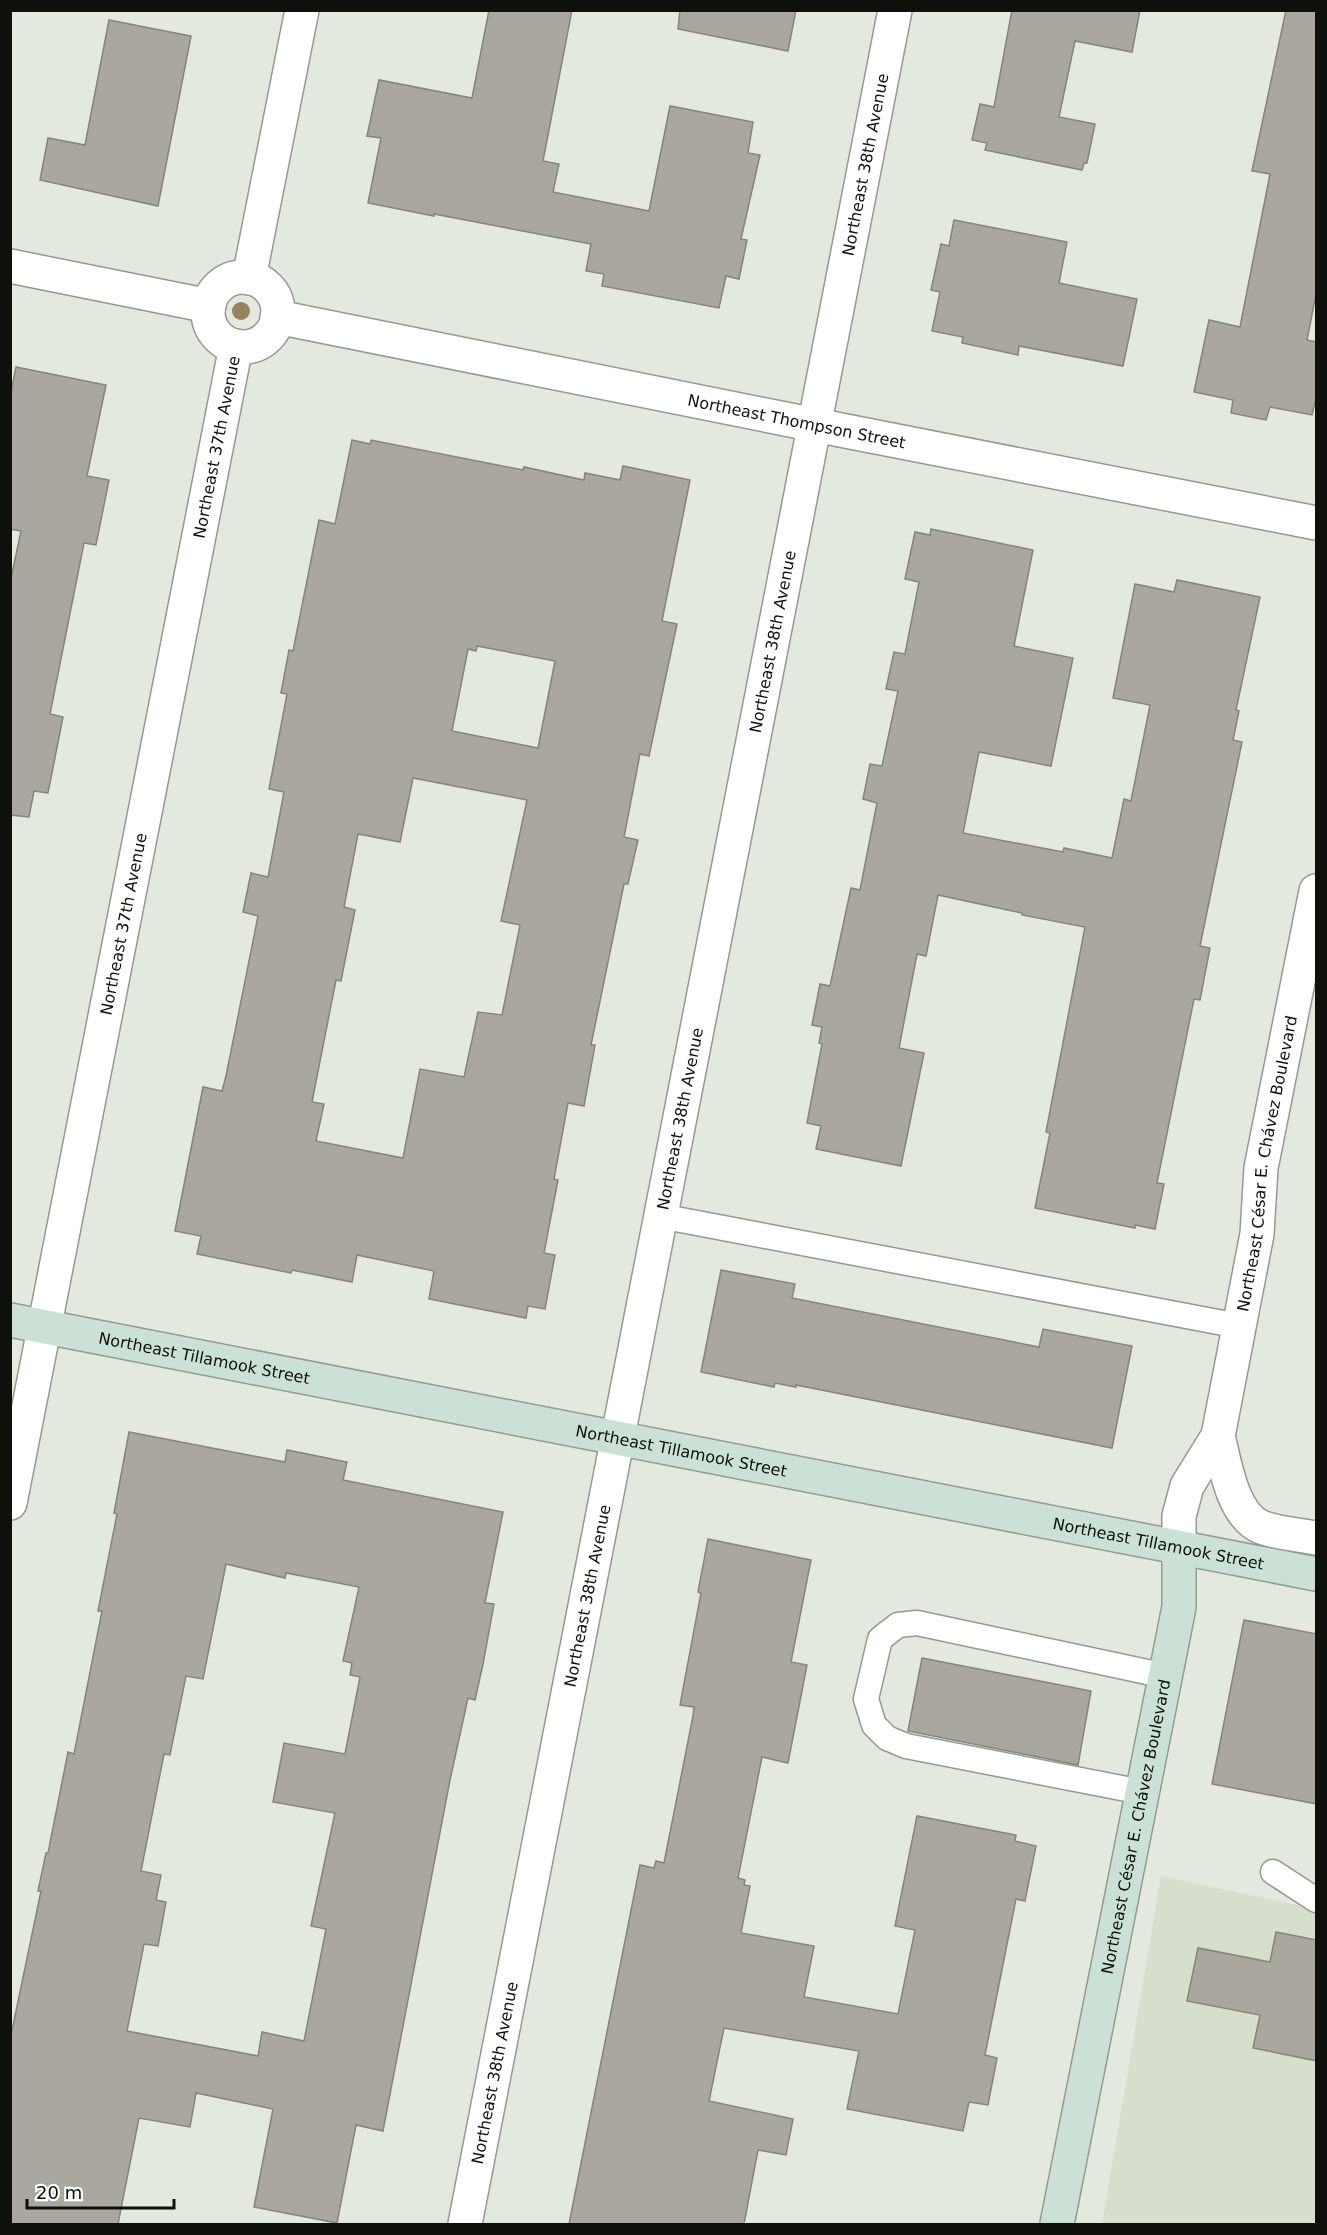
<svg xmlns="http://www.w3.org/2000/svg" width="1327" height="2235" font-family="'DejaVu Sans',sans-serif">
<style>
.built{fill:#d6decd}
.building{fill:#aaa89e;stroke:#86847a;stroke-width:1.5;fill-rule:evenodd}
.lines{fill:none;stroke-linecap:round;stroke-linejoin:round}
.lane-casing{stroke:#959a90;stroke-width:27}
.street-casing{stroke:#959a90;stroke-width:36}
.secondary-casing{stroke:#959a90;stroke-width:36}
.lane{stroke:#fff;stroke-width:24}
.street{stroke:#fff;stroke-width:33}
.secondary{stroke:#cbe1d5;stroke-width:33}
.tree{fill:#958364}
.labels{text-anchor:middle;stroke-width:4.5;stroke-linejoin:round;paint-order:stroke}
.street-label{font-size:16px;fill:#0e100c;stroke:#fff}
</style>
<rect width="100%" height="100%" fill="#e4e9df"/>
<path class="built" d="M 1161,1876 L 1316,1909 L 1316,2224 L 1102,2224 Z"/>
<g class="building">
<path d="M 489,10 L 572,10 L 543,161 L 559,164 L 553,192 L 649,211 L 670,106 L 753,122 L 748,153 L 760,155 L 741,239 L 747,240 L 739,279 L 726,276 L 719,308 L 602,286 L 604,274 L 586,271 L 591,244 L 434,214 L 434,216 L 368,203 L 381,138 L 367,136 L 379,80 L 472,98 Z"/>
<path d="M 680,10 L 796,10 L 788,51 L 678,29 Z"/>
<path d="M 1012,10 L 1140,10 L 1132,52 L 1075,41 L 1059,117 L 1095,124 L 1087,163 L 1084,163 L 1082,170 L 985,150 L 987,143 L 972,140 L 980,104 L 994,107 Z"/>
<path d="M 1286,10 L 1317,10 L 1317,289 L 1307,340 L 1317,342 L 1317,394 L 1312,415 L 1270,407 L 1266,420 L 1231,413 L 1233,400 L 1194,392 L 1209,320 L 1240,327 L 1270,174 L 1252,171 Z"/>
<path d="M 109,20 L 191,36 L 158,206 L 40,180 L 48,138 L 85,145 Z"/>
<path d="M 954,220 L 1067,242 L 1059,283 L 1137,299 L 1123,366 L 1019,346 L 1018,355 L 962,343 L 963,337 L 932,331 L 940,292 L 931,290 L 941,244 L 949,246 Z"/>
<path d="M 16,367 L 106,385 L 87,476 L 109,480 L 96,545 L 84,543 L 50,714 L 63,717 L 48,793 L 34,791 L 29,817 L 10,815 L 10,583 L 21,531 L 10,529 L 10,397 Z"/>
<path d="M 352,440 L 370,444 L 371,440 L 523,470 L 524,467 L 584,480 L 585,473 L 620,480 L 623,466 L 690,480 L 662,621 L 677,624 L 649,756 L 640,754 L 624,837 L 638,840 L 628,884 L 624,884 L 591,1045 L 595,1045 L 584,1106 L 568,1103 L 554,1179 L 558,1180 L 544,1253 L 555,1255 L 545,1309 L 528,1306 L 526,1318 L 429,1299 L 434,1271 L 357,1255 L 352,1282 L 292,1270 L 291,1273 L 197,1254 L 201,1236 L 175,1231 L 203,1087 L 222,1091 L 226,1076 L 258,916 L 243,912 L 251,873 L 268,877 L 284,792 L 269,789 L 287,694 L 281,693 L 289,650 L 293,651 L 319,520 L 335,524 ZM 477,646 L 555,661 L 538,748 L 452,731 L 468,649 L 476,651 ZM 413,778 L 527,800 L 501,921 L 520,925 L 502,1015 L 478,1012 L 464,1077 L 420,1069 L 403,1158 L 316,1141 L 324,1104 L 312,1102 L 336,980 L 341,981 L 355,910 L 344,907 L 358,834 L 400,842 Z"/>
<path d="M 931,529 L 1033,550 L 1014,646 L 1073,658 L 1051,766 L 979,752 L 963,833 L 1063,852 L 1064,848 L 1112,858 L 1124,799 L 1131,801 L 1150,705 L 1113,698 L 1135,584 L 1174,592 L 1177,580 L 1260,597 L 1236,710 L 1239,711 L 1233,740 L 1242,742 L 1200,946 L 1210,948 L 1200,1000 L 1194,999 L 1157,1183 L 1164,1184 L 1155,1229 L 1135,1225 L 1135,1228 L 1035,1208 L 1050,1133 L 1046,1132 L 1085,927 L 1022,915 L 1022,913 L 938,895 L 926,956 L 917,954 L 899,1048 L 924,1053 L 901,1166 L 816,1149 L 821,1126 L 807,1123 L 822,1044 L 819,1043 L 822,1027 L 812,1025 L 820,984 L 830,986 L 851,888 L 860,890 L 877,803 L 863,799 L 870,764 L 882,766 L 898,691 L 886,689 L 894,652 L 905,654 L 919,582 L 905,579 L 915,532 L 930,535 Z"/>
<path d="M 721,1270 L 795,1284 L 792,1298 L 1039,1347 L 1043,1329 L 1132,1346 L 1112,1448 L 796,1385 L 796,1387 L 775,1383 L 774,1387 L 701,1372 Z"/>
<path d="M 129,1432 L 285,1462 L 287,1450 L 347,1462 L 343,1480 L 503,1512 L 485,1603 L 494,1604 L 483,1664 L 475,1700 L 468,1698 L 450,1780 L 383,2131 L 356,2125 L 337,2223 L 254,2207 L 273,2109 L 196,2093 L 190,2127 L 139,2118 L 118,2224 L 10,2224 L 10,2040 L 41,1891 L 38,1891 L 46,1853 L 48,1853 L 68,1752 L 74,1754 L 102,1611 L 98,1611 L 117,1514 L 114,1513 ZM 226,1564 L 285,1578 L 286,1573 L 359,1587 L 343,1661 L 352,1663 L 350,1675 L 360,1677 L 345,1754 L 284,1743 L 273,1802 L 335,1813 L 311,1926 L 326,1929 L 304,2041 L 262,2032 L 258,2056 L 127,2031 L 144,1944 L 158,1946 L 166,1902 L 156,1900 L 161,1875 L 141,1871 L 164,1754 L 170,1755 L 186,1676 L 203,1679 Z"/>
<path d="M 708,1539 L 811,1560 L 791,1662 L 807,1665 L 788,1763 L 762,1757 L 738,1878 L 745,1880 L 744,1885 L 750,1886 L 741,1933 L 814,1946 L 804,1997 L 898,2014 L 915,1930 L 895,1926 L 917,1816 L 1016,1835 L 1015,1841 L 1036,1846 L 1025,1901 L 1016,1899 L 985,2055 L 997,2058 L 988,2105 L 969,2102 L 963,2131 L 847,2109 L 859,2051 L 724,2028 L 709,2101 L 793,2119 L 786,2155 L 758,2150 L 744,2224 L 569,2224 L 640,1865 L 654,1868 L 656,1861 L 664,1863 L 693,1716 L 694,1707 L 680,1705 L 701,1593 L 698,1592 Z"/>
<path d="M 1244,1620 L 1317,1634 L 1317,1804 L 1212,1784 Z"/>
<path d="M 922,1658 L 1091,1691 L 1078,1765 L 908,1731 Z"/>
<path d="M 1276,1932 L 1317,1940 L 1317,2061 L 1253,2048 L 1260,2015 L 1187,2001 L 1198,1948 L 1270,1962 Z"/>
</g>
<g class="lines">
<defs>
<g id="lane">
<path d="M 660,1216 L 1239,1326"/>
<path d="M 1142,1792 L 906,1746 L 887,1738 L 874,1725 L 866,1699 L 880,1639 L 898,1625 L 917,1623 L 1166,1676"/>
<path d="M 1273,1872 L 1316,1900"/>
</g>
<g id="street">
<path d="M 10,266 L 209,306"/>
<circle cx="243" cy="312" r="35"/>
<path d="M 249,278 L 302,10"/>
<path id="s1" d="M 277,317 L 815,425 L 1316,523"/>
<path d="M 1218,1436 C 1225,1463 1232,1515 1261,1527 C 1276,1533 1300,1535 1316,1538"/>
<path id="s2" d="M 10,1503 L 236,346"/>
<path id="s3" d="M 1179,1548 L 1179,1516 L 1187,1486 L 1218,1436 L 1257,1234 L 1261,1168 L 1316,891"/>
<path id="s4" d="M 465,2224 L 895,10"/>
</g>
<g id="secondary">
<path id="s5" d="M 10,1320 L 1316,1574"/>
<path id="s6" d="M 1057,2224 L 1179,1607 L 1179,1548"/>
</g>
</defs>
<use href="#lane" class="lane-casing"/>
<use href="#street" class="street-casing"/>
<use href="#secondary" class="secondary-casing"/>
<use href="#lane" class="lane"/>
<use href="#street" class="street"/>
<use href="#secondary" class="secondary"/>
</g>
<circle class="tree" cx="241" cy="311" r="9"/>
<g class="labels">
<g class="street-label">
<text dy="6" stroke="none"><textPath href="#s4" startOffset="2098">Northeast 38th Avenue</textPath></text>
<text dy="6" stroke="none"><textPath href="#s1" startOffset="530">Northeast Thompson Street</textPath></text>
<text dy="6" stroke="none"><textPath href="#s2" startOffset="1076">Northeast 37th Avenue</textPath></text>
<text dy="6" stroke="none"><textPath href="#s4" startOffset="1612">Northeast 38th Avenue</textPath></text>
<text dy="6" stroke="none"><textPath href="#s2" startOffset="590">Northeast 37th Avenue</textPath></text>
<text dy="6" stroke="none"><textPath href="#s4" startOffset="1126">Northeast 38th Avenue</textPath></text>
<text dy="6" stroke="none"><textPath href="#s3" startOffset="399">Northeast César E. Chávez Boulevard</textPath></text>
<text dy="6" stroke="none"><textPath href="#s5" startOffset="198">Northeast Tillamook Street</textPath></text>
<text dy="6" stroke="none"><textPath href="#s5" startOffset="684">Northeast Tillamook Street</textPath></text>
<text dy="6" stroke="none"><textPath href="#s5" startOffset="1170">Northeast Tillamook Street</textPath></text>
<text dy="6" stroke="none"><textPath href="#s4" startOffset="640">Northeast 38th Avenue</textPath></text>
<text dy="6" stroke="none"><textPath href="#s6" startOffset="405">Northeast César E. Chávez Boulevard</textPath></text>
<text dy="6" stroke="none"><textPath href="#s4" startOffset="154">Northeast 38th Avenue</textPath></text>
</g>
</g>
<rect width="1327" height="2235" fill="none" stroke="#0e100c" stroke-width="24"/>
<path d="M27 2199v9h147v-9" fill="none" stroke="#0e100c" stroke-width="3"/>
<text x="36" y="2199" font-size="18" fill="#0e100c" stroke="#ffffff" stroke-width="4.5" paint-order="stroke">20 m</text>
</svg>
